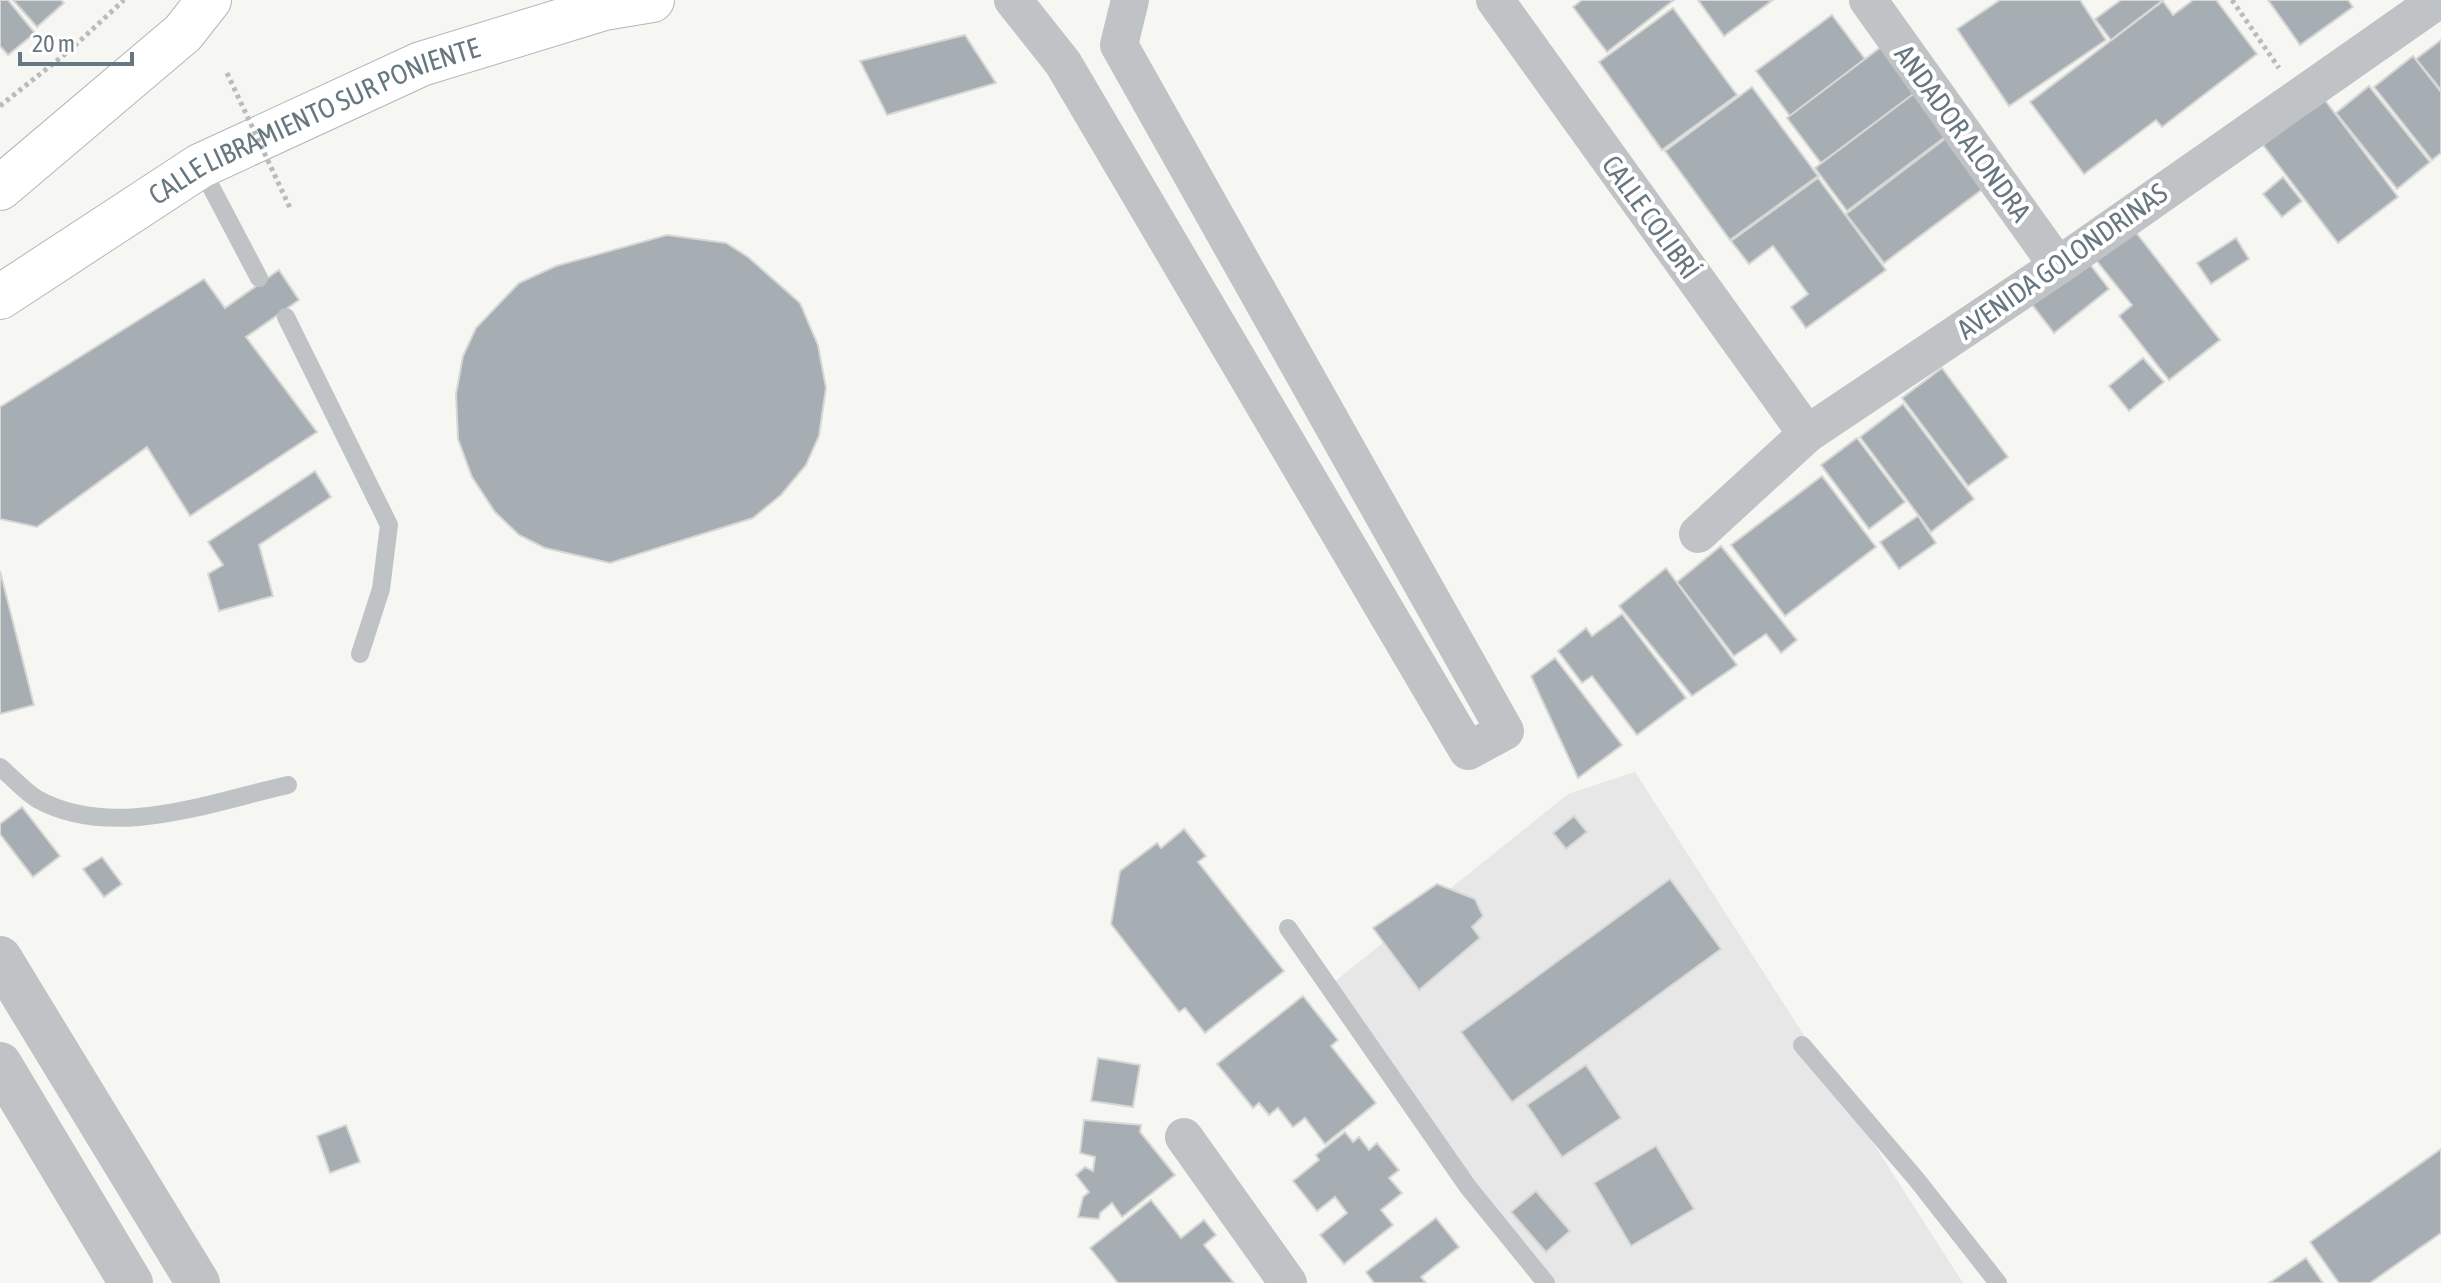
<svg xmlns="http://www.w3.org/2000/svg" width="2441" height="1283" font-family="'Asap Condensed',sans-serif">
<style>
.built{fill:#e6e7e6}
.building{fill:#a7aeb3;stroke:#d7d7d5;stroke-width:2}
.lines{fill:none;stroke-linecap:round;stroke-linejoin:round}
.secondary-casing{stroke:#b2b7ba;stroke-width:46}
.path{stroke:#b9bcbe;stroke-width:5;stroke-dasharray:4 4;stroke-linecap:butt}
.service{stroke:#bfc3c6;stroke-width:18}
.minor{stroke:#bfc3c6;stroke-width:38}
.tertiary{stroke:#bfc3c6;stroke-width:44}
.secondary{stroke:#fff;stroke-width:44}
.path-bridge{stroke:#b9bcbe;stroke-width:5;stroke-dasharray:4 4;stroke-linecap:butt}
.labels{text-anchor:middle;stroke-width:8;stroke-linejoin:round;paint-order:stroke}
.street-label{font-size:28px;fill:#677781;stroke:#fff}
</style>
<rect width="100%" height="100%" fill="#f6f6f3"/>
<path class="built" d="M 1635,772 L 1963,1283 L 1540,1283 L 1328,987 L 1568,794 Z"/>
<g class="building">
<path d="M 0,0 L 8,0 L 35,33 L 8,55 L 0,46 Z"/>
<path d="M 13,0 L 61,0 L 64,3 L 37,27 Z"/>
<path d="M 1582,0 L 1674,0 L 1607,52 L 1573,7 Z"/>
<path d="M 1698,0 L 1773,0 L 1724,36 Z"/>
<path d="M 2000,0 L 2080,0 L 2106,40 L 2009,106 L 1957,29 Z"/>
<path d="M 2121,0 L 2163,0 L 2111,40 L 2095,19 Z"/>
<path d="M 2193,0 L 2216,0 L 2257,54 L 2162,127 L 2156,120 L 2084,174 L 2030,102 L 2163,1 L 2173,15 Z"/>
<path d="M 2268,0 L 2348,0 L 2353,7 L 2300,45 Z"/>
<path d="M 1673,8 L 1737,95 L 1662,150 L 1599,62 Z"/>
<path d="M 1832,15 L 1865,59 L 1790,116 L 1756,71 Z"/>
<path d="M 965,35 L 996,83 L 887,115 L 860,61 Z"/>
<path d="M 2441,40 L 2441,90 L 2416,59 Z"/>
<path d="M 1881,47 L 1915,93 L 1821,163 L 1787,118 Z"/>
<path d="M 2413,56 L 2441,92 L 2441,153 L 2432,160 L 2374,87 Z"/>
<path d="M 2369,86 L 2430,162 L 2397,189 L 2336,113 Z"/>
<path d="M 1752,87 L 1818,176 L 1730,240 L 1665,151 Z"/>
<path d="M 1920,89 L 1945,137 L 1847,211 L 1815,168 Z"/>
<path d="M 2324,99 L 2398,197 L 2338,243 L 2263,145 Z"/>
<path d="M 1950,135 L 1988,185 L 1884,263 L 1846,214 Z"/>
<path d="M 2283,177 L 2302,201 L 2282,217 L 2263,194 Z"/>
<path d="M 1818,178 L 1886,270 L 1806,328 L 1791,307 L 1808,294 L 1773,246 L 1749,264 L 1731,241 Z"/>
<path d="M 2134,230 L 2220,340 L 2169,380 L 2119,316 L 2132,305 L 2096,260 Z"/>
<path d="M 667,235 L 726,243 L 748,257 L 800,303 L 818,345 L 826,388 L 819,436 L 806,465 L 781,495 L 753,518 L 610,563 L 545,548 L 519,535 L 495,512 L 472,477 L 458,439 L 456,394 L 463,356 L 476,328 L 519,283 L 556,266 Z"/>
<path d="M 2236,238 L 2249,259 L 2211,284 L 2197,263 Z"/>
<path d="M 2086,259 L 2109,289 L 2054,333 L 2030,302 Z"/>
<path d="M 279,270 L 299,300 L 246,337 L 317,432 L 190,516 L 147,447 L 37,527 L 0,519 L 0,407 L 204,279 L 225,308 Z"/>
<path d="M 2143,358 L 2164,382 L 2129,411 L 2109,386 Z"/>
<path d="M 1942,368 L 2008,457 L 1968,486 L 1902,398 Z"/>
<path d="M 1903,404 L 1974,499 L 1931,532 L 1860,437 Z"/>
<path d="M 1857,438 L 1905,502 L 1869,529 L 1821,465 Z"/>
<path d="M 315,471 L 331,497 L 259,545 L 273,596 L 219,611 L 208,574 L 223,565 L 208,542 Z"/>
<path d="M 1822,476 L 1876,547 L 1785,616 L 1731,545 Z"/>
<path d="M 1918,516 L 1936,543 L 1899,569 L 1880,542 Z"/>
<path d="M 1721,546 L 1797,640 L 1781,653 L 1766,634 L 1734,656 L 1677,582 Z"/>
<path d="M 1666,568 L 1737,665 L 1692,696 L 1619,606 Z"/>
<path d="M 0,571 L 34,705 L 0,714 Z"/>
<path d="M 1622,614 L 1686,698 L 1637,735 L 1592,676 L 1582,683 L 1558,651 L 1586,628 L 1592,636 Z"/>
<path d="M 1555,658 L 1622,745 L 1578,778 L 1531,676 Z"/>
<path d="M 22,807 L 60,856 L 33,877 L 0,834 L 0,824 Z"/>
<path d="M 1574,816 L 1587,832 L 1566,849 L 1553,833 Z"/>
<path d="M 1184,829 L 1206,856 L 1198,862 L 1284,971 L 1205,1033 L 1185,1008 L 1179,1012 L 1111,924 L 1120,871 L 1157,843 L 1161,848 Z"/>
<path d="M 102,857 L 122,884 L 104,897 L 83,869 Z"/>
<path d="M 1670,879 L 1721,949 L 1512,1102 L 1461,1032 Z"/>
<path d="M 1437,884 L 1475,899 L 1483,916 L 1472,927 L 1480,938 L 1419,990 L 1373,928 Z"/>
<path d="M 1303,996 L 1338,1040 L 1331,1046 L 1376,1103 L 1325,1144 L 1305,1118 L 1293,1127 L 1278,1108 L 1269,1115 L 1259,1103 L 1253,1108 L 1217,1064 Z"/>
<path d="M 1098,1058 L 1140,1065 L 1133,1107 L 1091,1101 Z"/>
<path d="M 1586,1065 L 1621,1118 L 1562,1157 L 1527,1105 Z"/>
<path d="M 1084,1120 L 1141,1125 L 1140,1132 L 1175,1175 L 1122,1217 L 1112,1203 L 1100,1213 L 1099,1219 L 1078,1217 L 1083,1197 L 1089,1192 L 1076,1175 L 1085,1167 L 1093,1171 L 1095,1157 L 1080,1153 Z"/>
<path d="M 346,1125 L 360,1162 L 330,1173 L 317,1136 Z"/>
<path d="M 1345,1132 L 1353,1142 L 1359,1137 L 1369,1150 L 1377,1143 L 1399,1170 L 1389,1178 L 1402,1193 L 1381,1210 L 1393,1225 L 1344,1264 L 1320,1235 L 1347,1213 L 1335,1197 L 1317,1211 L 1293,1181 L 1319,1160 L 1316,1155 Z"/>
<path d="M 1656,1146 L 1694,1209 L 1631,1246 L 1594,1183 Z"/>
<path d="M 2441,1149 L 2441,1233 L 2370,1283 L 2339,1283 L 2310,1242 Z"/>
<path d="M 1536,1191 L 1570,1231 L 1546,1252 L 1511,1212 Z"/>
<path d="M 1151,1200 L 1181,1238 L 1204,1220 L 1216,1235 L 1204,1245 L 1234,1283 L 1118,1283 L 1090,1248 Z"/>
<path d="M 1436,1218 L 1459,1247 L 1421,1277 L 1426,1283 L 1374,1283 L 1366,1272 Z"/>
<path d="M 2306,1258 L 2323,1283 L 2269,1283 Z"/>
</g>
<g class="lines">
<defs>
<g id="secondary">
<path d="M 0,188 L 183,33 L 209,0"/>
<path id="s1" d="M 0,297 L 200,166 L 421,64 L 604,8 L 652,0"/>
</g>
</defs>
<use href="#secondary" class="secondary-casing"/>
<g class="path">
<path d="M 2232,0 L 2279,68"/>
<path d="M 0,106 L 69,51 L 124,0"/>
</g>
<g class="service">
<path d="M 200,166 L 259,278"/>
<path d="M 286,317 L 389,525 L 381,589 L 360,654"/>
<path d="M 0,767 C 12,777 24,791 37,799 C 113,841 211,802 288,785"/>
<path d="M 1288,928 L 1468,1187 L 1546,1283"/>
<path d="M 1802,1045 L 1917,1180 L 1998,1283"/>
</g>
<g class="minor">
<path d="M 1013,0 L 1063,63 L 1468,751 L 1505,731 L 1119,45 L 1130,0"/>
<path d="M 1495,0 L 1807,434"/>
<path d="M 1868,0 L 2058,266"/>
<path d="M 1698,534 L 1807,434 L 2058,266 L 2438,0"/>
<path d="M 1184,1137 L 1288,1283"/>
</g>
<g class="tertiary">
<path d="M 0,958 L 198,1283"/>
<path d="M 0,1064 L 131,1283"/>
</g>
<use href="#secondary" class="secondary"/>
<path class="path-bridge" d="M 227,73 L 291,210"/>
</g>
<g class="labels">
<g class="street-label">
<text dy="10" stroke="none"><textPath href="#s1" startOffset="362">CALLE LIBRAMIENTO SUR PONIENTE</textPath></text>
<text transform="translate(1963 133) rotate(54)" y="10">ANDADOR ALONDRA</text>
<text transform="translate(1651 217) rotate(54)" y="10">CALLE COLIBRÍ</text>
<text transform="translate(2062 261) rotate(-35)" y="10">AVENIDA GOLONDRINAS</text>
</g>
</g>
<path d="M20 52v12h112v-12" fill="none" stroke="#677781" stroke-width="4"/>
<text x="32" y="52" font-size="24" fill="#677781" stroke="#ffffff" stroke-width="6" paint-order="stroke">20 m</text>
</svg>
